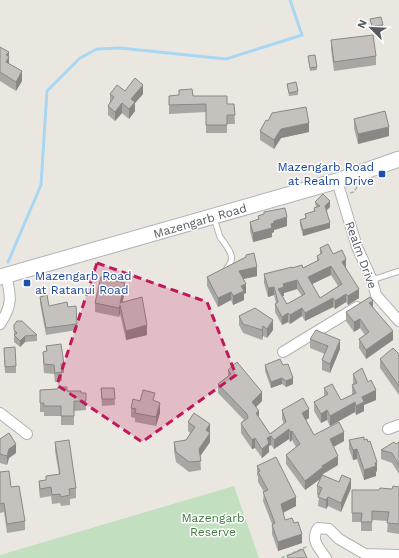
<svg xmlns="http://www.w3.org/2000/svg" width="399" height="558" font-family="'Work Sans',sans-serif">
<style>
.green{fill:#c2dfc0}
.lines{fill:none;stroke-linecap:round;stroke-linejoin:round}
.stream{stroke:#a8d7f3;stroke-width:3}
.lane-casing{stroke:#b1b3b6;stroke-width:7}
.street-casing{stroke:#b1b3b6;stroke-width:12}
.secondary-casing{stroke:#b0b3b6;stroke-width:17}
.path{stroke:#9abfa2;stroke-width:1.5;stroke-dasharray:4 2;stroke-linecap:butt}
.lane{stroke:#fff;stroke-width:5}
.street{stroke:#fff;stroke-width:10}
.secondary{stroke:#fff;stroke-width:15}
.wall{fill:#a9a7a3;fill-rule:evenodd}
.shaded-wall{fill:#8a8884}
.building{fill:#c5c2bd;stroke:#8a8884;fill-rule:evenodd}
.marked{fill:#c2185b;fill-opacity:0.2;stroke:#c2185b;stroke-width:3;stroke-dasharray:8 5;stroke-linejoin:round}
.transit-dot{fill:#1a4fb4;stroke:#fff;stroke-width:1.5}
.labels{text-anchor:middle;stroke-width:3;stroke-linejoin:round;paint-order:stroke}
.transit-label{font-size:12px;fill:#164399;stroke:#fff;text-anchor:end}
.street-label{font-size:12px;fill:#595c5f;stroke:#fff}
.park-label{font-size:12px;fill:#3f7a3e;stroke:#fff}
</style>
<rect width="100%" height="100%" fill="#eae7e1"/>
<path class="green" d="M 234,486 L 259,558 L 0,558 L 0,555 Z"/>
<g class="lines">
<path class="stream" d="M 8,262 L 41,185 L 47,91 L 80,58 L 97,49 L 120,48 L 226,59 L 302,35 L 290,0"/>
<defs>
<g id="lane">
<path d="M 214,218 C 216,224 218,231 220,237 C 226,246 238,257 227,268"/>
<path d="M 372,280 L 399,271"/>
</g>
<g id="street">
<path d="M 337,181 L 357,247 L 372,280 L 376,295 L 399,321"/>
<path d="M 0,324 C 13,305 11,296 6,275"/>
<path d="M 283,352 L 357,307"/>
<path d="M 0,413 L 27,434"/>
<path d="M 388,429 L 399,425"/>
<path d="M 326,558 C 319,548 310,540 318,528 L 329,529 L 339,539 L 365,554 L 399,555"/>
</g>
<path id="secondary" d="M 0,277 L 337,181 L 399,159"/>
</defs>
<use href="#lane" class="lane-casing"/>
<use href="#street" class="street-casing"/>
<use href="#secondary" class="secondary-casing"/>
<g class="path">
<path d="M 350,193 L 354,192 L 357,187"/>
<path d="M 281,558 L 308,546"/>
</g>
<use href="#lane" class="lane"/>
<use href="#street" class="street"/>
<use href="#secondary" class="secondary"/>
</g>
<g class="wall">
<path d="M 370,19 L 383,25 L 383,28 L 372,30 Z"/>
<path d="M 331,40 L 376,56 L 376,65 L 334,71 L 331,49 Z"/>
<path d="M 0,47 L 9,57 L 9,64 L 22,81 L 16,91 L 0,81 Z"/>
<path d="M 308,56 L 317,67 L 317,70 L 310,71 Z"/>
<path d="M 287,84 L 298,91 L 298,95 L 289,96 Z"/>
<path d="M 125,91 L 143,94 L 135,103 L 135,111 L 129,119 L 122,113 L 115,121 L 108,115 L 108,106 L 110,102 L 110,94 Z"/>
<path d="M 169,96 L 193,96 L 227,104 L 234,104 L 235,124 L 227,124 L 227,133 L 206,133 L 206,112 L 169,114 Z"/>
<path d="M 354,119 L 389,136 L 358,144 L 354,128 Z"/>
<path d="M 268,121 L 309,132 L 281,138 L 274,149 L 260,140 L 260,131 Z"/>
<path d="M 315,202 L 330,207 L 326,210 L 330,228 L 303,236 L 300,225 L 300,220 L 305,218 L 305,214 L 314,211 L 314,208 L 316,208 Z"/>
<path d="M 264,212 L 287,226 L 274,230 L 274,232 L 272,233 L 272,237 L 253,242 L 250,231 L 250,222 L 258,219 L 258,216 L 264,214 Z"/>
<path d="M 320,248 L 333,254 L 346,268 L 359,298 L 348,305 L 346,302 L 335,309 L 333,307 L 305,321 L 302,316 L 290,324 L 288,322 L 282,325 L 275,312 L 275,304 L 276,303 L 274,295 L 268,297 L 264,283 L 264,274 L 292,268 L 303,268 L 317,261 L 317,256 L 320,254 ZM 331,275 L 338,286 L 320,298 L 312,284 ZM 297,289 L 302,296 L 287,304 L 282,296 L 284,296 L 284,293 Z"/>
<path d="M 246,255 L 257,276 L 243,279 L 246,293 L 244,294 L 244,300 L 233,305 L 231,300 L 218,307 L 207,286 L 207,277 L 246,257 Z"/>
<path d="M 125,292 L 122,302 L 147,335 L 126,340 L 120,314 L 119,317 L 95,312 L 95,303 Z"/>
<path d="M 40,297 L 49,306 L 68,307 L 77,324 L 77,330 L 46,335 L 40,303 Z"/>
<path d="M 373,307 L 393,340 L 366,359 L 359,348 L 359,339 L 365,335 L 360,328 L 354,332 L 346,321 L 346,312 Z"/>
<path d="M 239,316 L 273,330 L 267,338 L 263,336 L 262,340 L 243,333 L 239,325 Z"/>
<path d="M 14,325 L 37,335 L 37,341 L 25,342 L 20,347 L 14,342 Z"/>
<path d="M 310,339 L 340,349 L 330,373 L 322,370 L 322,360 L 325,354 L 310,348 Z"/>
<path d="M 46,346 L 64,364 L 64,373 L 62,373 L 62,381 L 55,382 L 54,374 L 44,373 L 43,361 L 43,352 L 46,351 Z"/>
<path d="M 4,348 L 16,366 L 16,373 L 5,373 Z"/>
<path d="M 399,354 L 399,395 L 380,368 L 380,359 Z"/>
<path d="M 265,365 L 283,365 L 293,384 L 286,387 L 282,384 L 271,388 L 265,371 Z"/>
<path d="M 228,370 L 262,401 L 256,407 L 259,418 L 270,434 L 284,424 L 282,419 L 282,410 L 309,418 L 306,420 L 314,435 L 344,441 L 333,447 L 338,465 L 323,474 L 323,475 L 351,488 L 341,512 L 328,506 L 326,509 L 318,506 L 319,496 L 317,495 L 317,486 L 320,479 L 305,490 L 286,464 L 286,455 L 296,447 L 292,440 L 290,442 L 289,439 L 274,449 L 271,445 L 269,446 L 269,452 L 262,458 L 255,448 L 252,449 L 241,433 L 241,424 L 244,420 L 218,393 L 218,384 L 228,376 Z"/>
<path d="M 353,374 L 376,400 L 364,405 L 364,411 L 356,415 L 355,412 L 330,426 L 327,420 L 321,423 L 314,411 L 314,402 L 324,396 L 324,388 L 341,400 L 352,395 L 352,385 L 353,384 Z"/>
<path d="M 101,388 L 114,388 L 115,405 L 102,406 Z"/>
<path d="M 40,390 L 67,391 L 81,393 L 86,393 L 86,410 L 74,411 L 74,425 L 61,425 L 61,416 L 44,416 L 44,412 L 40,412 Z"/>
<path d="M 140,401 L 155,401 L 160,413 L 156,426 L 135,422 L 135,418 L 131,417 L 131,408 Z"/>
<path d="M 188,422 L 210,424 L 210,442 L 200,456 L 201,470 L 189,472 L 176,462 L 174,451 L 174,442 L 186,440 L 190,433 L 188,431 Z"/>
<path d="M 0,439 L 16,453 L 9,458 L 7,465 L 0,463 Z"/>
<path d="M 349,440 L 364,440 L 377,471 L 376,472 L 376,476 L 364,480 L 357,459 L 353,460 L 349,449 Z"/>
<path d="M 55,442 L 76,488 L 76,498 L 70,499 L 70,505 L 61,506 L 60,503 L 52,504 L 51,496 L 40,498 L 39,490 L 39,481 L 46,480 L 46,476 L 59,474 L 55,451 Z"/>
<path d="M 399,442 L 399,474 L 392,463 L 381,459 L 381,450 L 396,444 Z"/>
<path d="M 257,466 L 296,506 L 283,512 L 285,520 L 302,543 L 278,551 L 272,534 L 272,524 L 263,501 L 264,492 L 258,482 L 258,477 L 257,475 Z"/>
<path d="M 0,472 L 11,487 L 25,521 L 25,530 L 7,533 L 4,512 L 0,513 Z"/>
<path d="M 399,487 L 399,534 L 387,532 L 388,521 L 372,520 L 372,531 L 361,531 L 361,522 L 352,522 L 352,490 L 379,490 L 392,489 Z"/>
</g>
<g class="shaded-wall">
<path d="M 9,52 L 9,66 L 6,71 L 6,55 Z"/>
<path d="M 22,71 L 22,81 L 16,91 L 16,82 Z"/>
<path d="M 143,85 L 143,94 L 135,103 L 135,111 L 129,119 L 129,109 L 131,99 Z"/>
<path d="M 122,103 L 122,113 L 115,121 L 115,112 Z"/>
<path d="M 309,123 L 309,132 L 281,138 L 274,149 L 274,140 L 281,129 Z"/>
<path d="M 389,127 L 389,136 L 358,144 L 358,134 Z"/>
<path d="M 330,201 L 330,207 L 325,212 L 325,206 Z"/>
<path d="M 287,217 L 287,226 L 274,230 L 274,232 L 272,233 L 272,237 L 253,242 L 253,233 L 274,221 Z"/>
<path d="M 330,223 L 330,228 L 303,236 L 303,230 Z"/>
<path d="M 346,259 L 346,268 L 342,270 L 342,262 Z"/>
<path d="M 331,266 L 331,275 L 308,286 L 308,277 Z"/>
<path d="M 257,267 L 257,276 L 239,280 L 239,271 Z"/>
<path d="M 297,280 L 297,289 L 284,293 L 284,296 L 278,297 L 278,289 L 283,284 Z"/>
<path d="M 125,283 L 125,292 L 121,309 L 120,303 Z"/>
<path d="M 246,284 L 246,293 L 244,294 L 244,300 L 233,305 L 233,296 L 241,286 Z"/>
<path d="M 274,287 L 274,295 L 268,297 L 268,288 Z"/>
<path d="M 359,289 L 359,298 L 348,305 L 348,296 Z"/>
<path d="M 231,292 L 231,300 L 218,307 L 218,298 Z"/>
<path d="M 346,294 L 346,302 L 335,309 L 335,301 Z"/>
<path d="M 333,298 L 333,307 L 305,321 L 305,313 Z"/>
<path d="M 373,301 L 373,310 L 369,303 Z"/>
<path d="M 120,305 L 120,314 L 119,317 L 119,308 Z"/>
<path d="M 302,308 L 302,316 L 290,324 L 290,315 Z"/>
<path d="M 288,313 L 288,322 L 282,325 L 282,317 Z"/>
<path d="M 360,319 L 360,328 L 354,332 L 354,322 Z"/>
<path d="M 273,320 L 273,330 L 267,338 L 267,329 Z"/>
<path d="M 147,325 L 147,335 L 126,340 L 126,331 Z"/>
<path d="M 263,326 L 263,336 L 262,340 L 262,330 Z"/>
<path d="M 393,331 L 393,340 L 366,359 L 366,350 Z"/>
<path d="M 25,336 L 25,342 L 20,347 L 20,341 Z"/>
<path d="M 340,340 L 340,349 L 330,373 L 330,364 Z"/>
<path d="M 282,378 L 282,384 L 271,388 L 271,382 Z"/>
<path d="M 293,378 L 293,384 L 286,387 L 286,381 Z"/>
<path d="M 376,390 L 376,400 L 364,405 L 364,411 L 356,415 L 356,406 L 362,397 Z"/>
<path d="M 262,392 L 262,401 L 252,411 L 252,402 Z"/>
<path d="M 355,402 L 355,412 L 330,426 L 330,416 Z"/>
<path d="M 160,403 L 160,413 L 156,426 L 156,417 Z"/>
<path d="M 309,409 L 309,418 L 302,422 L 302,413 Z"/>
<path d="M 327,410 L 327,420 L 321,423 L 321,414 Z"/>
<path d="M 259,411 L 259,421 L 256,413 Z"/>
<path d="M 210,424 L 210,433 L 206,430 Z"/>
<path d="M 289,429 L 289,439 L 274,449 L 274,440 Z"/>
<path d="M 292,431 L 292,440 L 290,442 L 290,432 Z"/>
<path d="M 344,432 L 344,441 L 330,449 L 330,439 Z"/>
<path d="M 210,433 L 210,442 L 199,458 L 199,449 Z"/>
<path d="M 271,436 L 271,445 L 269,446 L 269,452 L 262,458 L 262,449 L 267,438 Z"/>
<path d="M 255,438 L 255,448 L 252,449 L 252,440 Z"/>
<path d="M 16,444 L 16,453 L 9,458 L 7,465 L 7,456 L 9,449 Z"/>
<path d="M 357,449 L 357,459 L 353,460 L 353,450 Z"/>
<path d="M 338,456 L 338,465 L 323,474 L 323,477 L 305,490 L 305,481 L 322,466 Z"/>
<path d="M 377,462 L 377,471 L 376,472 L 376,476 L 364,480 L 364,470 L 375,463 Z"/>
<path d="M 351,479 L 351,488 L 341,512 L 341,503 Z"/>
<path d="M 296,497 L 296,506 L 281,514 L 281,504 Z"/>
<path d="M 328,497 L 328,506 L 326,509 L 326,500 Z"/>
<path d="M 302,534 L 302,543 L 278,551 L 278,542 Z"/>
</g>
<g class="building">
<path d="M 381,17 L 383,25 L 372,26 L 370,19 Z"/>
<path d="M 373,35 L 376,56 L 334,62 L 331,40 Z"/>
<path d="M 0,47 L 9,52 L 6,55 L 9,57 L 6,62 L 22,71 L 16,82 L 0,72 Z"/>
<path d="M 315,55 L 317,67 L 310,68 L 308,56 Z"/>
<path d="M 135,78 L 143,85 L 131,99 L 135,102 L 129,109 L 122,103 L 115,112 L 108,106 L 114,97 L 110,94 L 117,85 L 125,91 Z"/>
<path d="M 296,82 L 298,91 L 289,93 L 287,84 Z"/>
<path d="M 192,89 L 193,96 L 227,96 L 227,104 L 234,104 L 235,115 L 227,115 L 227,125 L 206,125 L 206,104 L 169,105 L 169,96 L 179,95 L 179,90 Z"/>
<path d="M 306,107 L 309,123 L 281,129 L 274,140 L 260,131 L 266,120 L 268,121 L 272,113 Z"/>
<path d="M 385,111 L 389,127 L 358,134 L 354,119 Z"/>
<path d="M 323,194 L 330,201 L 325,206 L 330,223 L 303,230 L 300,220 L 306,218 L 305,214 L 315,211 L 314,208 L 320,206 L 315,202 Z"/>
<path d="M 285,208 L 287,217 L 274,221 L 274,223 L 271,224 L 272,228 L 253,233 L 250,222 L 259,219 L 258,216 L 264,214 L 264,212 Z"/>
<path d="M 328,244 L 333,254 L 342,250 L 346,259 L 342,262 L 359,289 L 348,296 L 346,294 L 335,301 L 333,298 L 305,313 L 302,308 L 290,315 L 288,313 L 282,317 L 275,304 L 278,302 L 274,287 L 268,288 L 264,274 L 292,267 L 292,268 L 302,265 L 303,268 L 319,260 L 317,256 L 322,253 L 320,248 ZM 331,266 L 342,284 L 320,298 L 308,277 ZM 297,280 L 305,294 L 287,304 L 278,289 L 284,287 L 283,284 Z"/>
<path d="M 254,253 L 257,267 L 239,271 L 246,284 L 241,286 L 244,291 L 233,296 L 231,292 L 218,298 L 207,277 L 246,257 L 246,255 Z"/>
<path d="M 101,277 L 125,283 L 120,303 L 142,297 L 147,325 L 126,331 L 120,305 L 119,308 L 95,303 Z"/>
<path d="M 47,295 L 49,306 L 67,302 L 68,307 L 76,306 L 77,324 L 46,328 L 40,297 Z"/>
<path d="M 370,297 L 373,301 L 369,303 L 393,331 L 366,350 L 359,339 L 369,332 L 360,319 L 354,322 L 346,312 Z"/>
<path d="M 255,308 L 273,320 L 267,329 L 263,326 L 262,330 L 243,324 L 239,316 Z"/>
<path d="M 17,321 L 22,321 L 37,335 L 25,336 L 20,341 L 14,335 L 17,333 L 14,330 L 14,325 Z"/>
<path d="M 316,330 L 340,340 L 330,364 L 322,360 L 328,346 L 310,339 Z"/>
<path d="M 61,344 L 64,364 L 61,364 L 62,372 L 55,373 L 54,365 L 44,364 L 43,352 L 47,351 L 46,346 Z"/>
<path d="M 15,347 L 16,366 L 5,367 L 4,348 Z"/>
<path d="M 393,348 L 399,354 L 399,386 L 380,359 Z"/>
<path d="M 280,359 L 283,365 L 288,364 L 293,378 L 286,381 L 282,378 L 271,382 L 265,365 Z"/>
<path d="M 237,362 L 262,392 L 252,402 L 259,411 L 256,413 L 270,434 L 286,422 L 282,410 L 303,398 L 309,409 L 302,413 L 314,435 L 339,422 L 344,432 L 330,439 L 338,456 L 322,466 L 323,467 L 305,481 L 286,455 L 300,444 L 292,431 L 290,432 L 289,429 L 274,440 L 271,436 L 267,438 L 269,443 L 262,449 L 255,438 L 252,440 L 241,424 L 242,422 L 248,418 L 247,414 L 218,384 L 231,374 L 228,370 Z"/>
<path d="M 362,368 L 368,382 L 371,380 L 376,390 L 362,397 L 364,402 L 356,406 L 355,402 L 330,416 L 327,410 L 321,414 L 314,402 L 328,394 L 324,388 L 332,384 L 341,400 L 356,393 L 352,385 L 357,383 L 353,374 Z"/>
<path d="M 58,387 L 67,387 L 67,391 L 81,391 L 81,393 L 86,393 L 86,401 L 74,401 L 74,416 L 61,416 L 61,406 L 44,406 L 44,403 L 40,403 L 40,390 L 58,389 Z"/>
<path d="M 101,388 L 114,388 L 115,399 L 102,399 Z"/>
<path d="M 143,390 L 155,393 L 153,400 L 160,403 L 156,417 L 135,413 L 136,409 L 131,408 L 133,399 L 140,401 Z"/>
<path d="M 194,413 L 210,424 L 206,430 L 210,433 L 199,449 L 201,461 L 189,462 L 176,452 L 174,442 L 186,440 L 195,427 L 188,422 Z"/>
<path d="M 9,433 L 16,444 L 9,449 L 7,456 L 0,454 L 0,439 Z"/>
<path d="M 364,437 L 364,440 L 367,439 L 368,442 L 370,441 L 377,462 L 375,463 L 376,466 L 364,470 L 357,449 L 353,450 L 349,440 Z"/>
<path d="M 69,440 L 76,488 L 69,489 L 70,495 L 61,497 L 60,494 L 52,495 L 51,487 L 40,489 L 39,481 L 46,480 L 46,476 L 60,474 L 55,442 Z"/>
<path d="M 394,442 L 396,444 L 399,442 L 399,465 L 392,453 L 381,450 Z"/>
<path d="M 276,457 L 296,497 L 281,504 L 285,520 L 292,518 L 294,523 L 298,522 L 302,534 L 278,542 L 272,525 L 275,523 L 263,492 L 268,490 L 258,472 L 260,471 L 257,466 Z"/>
<path d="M 9,471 L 11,487 L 19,486 L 25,521 L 7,524 L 4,503 L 0,504 L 0,472 Z"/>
<path d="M 322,475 L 339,482 L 342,475 L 351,479 L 341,503 L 328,497 L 326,500 L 318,497 L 322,488 L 317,486 Z"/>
<path d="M 393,486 L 399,487 L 399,524 L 387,523 L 389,512 L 372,511 L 372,522 L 361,522 L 362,513 L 352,513 L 352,490 L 379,490 L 380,488 L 392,489 Z"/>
<path d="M 303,549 L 307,558 L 288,558 L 287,556 Z"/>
</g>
<path class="marked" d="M 97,263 L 207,302 L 236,375 L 142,442 L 57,385 Z"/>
<g class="transit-dot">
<rect x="378" y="170" width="8" height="8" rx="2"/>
<rect x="23" y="279" width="8" height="8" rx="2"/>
</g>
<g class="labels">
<g class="transit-label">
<text x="374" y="171">Mazengarb Road<tspan x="374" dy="14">at Realm Drive</tspan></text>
<text x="35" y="280" text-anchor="start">Mazengarb Road<tspan x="35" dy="14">at Ratanui Road</tspan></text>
</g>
<g class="street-label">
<text transform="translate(200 221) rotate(-16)" y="4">Mazengarb Road</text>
<text transform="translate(361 255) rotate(70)" y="4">Realm Drive</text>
</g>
<g class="park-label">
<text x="213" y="522">Mazengarb<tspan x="213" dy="14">Reserve</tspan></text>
</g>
</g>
<g transform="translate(371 28) rotate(294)" stroke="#ffffff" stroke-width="3" paint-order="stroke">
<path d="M0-3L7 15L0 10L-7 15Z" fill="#595c5f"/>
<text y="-6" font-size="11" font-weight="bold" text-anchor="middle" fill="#595c5f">N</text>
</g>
</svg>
